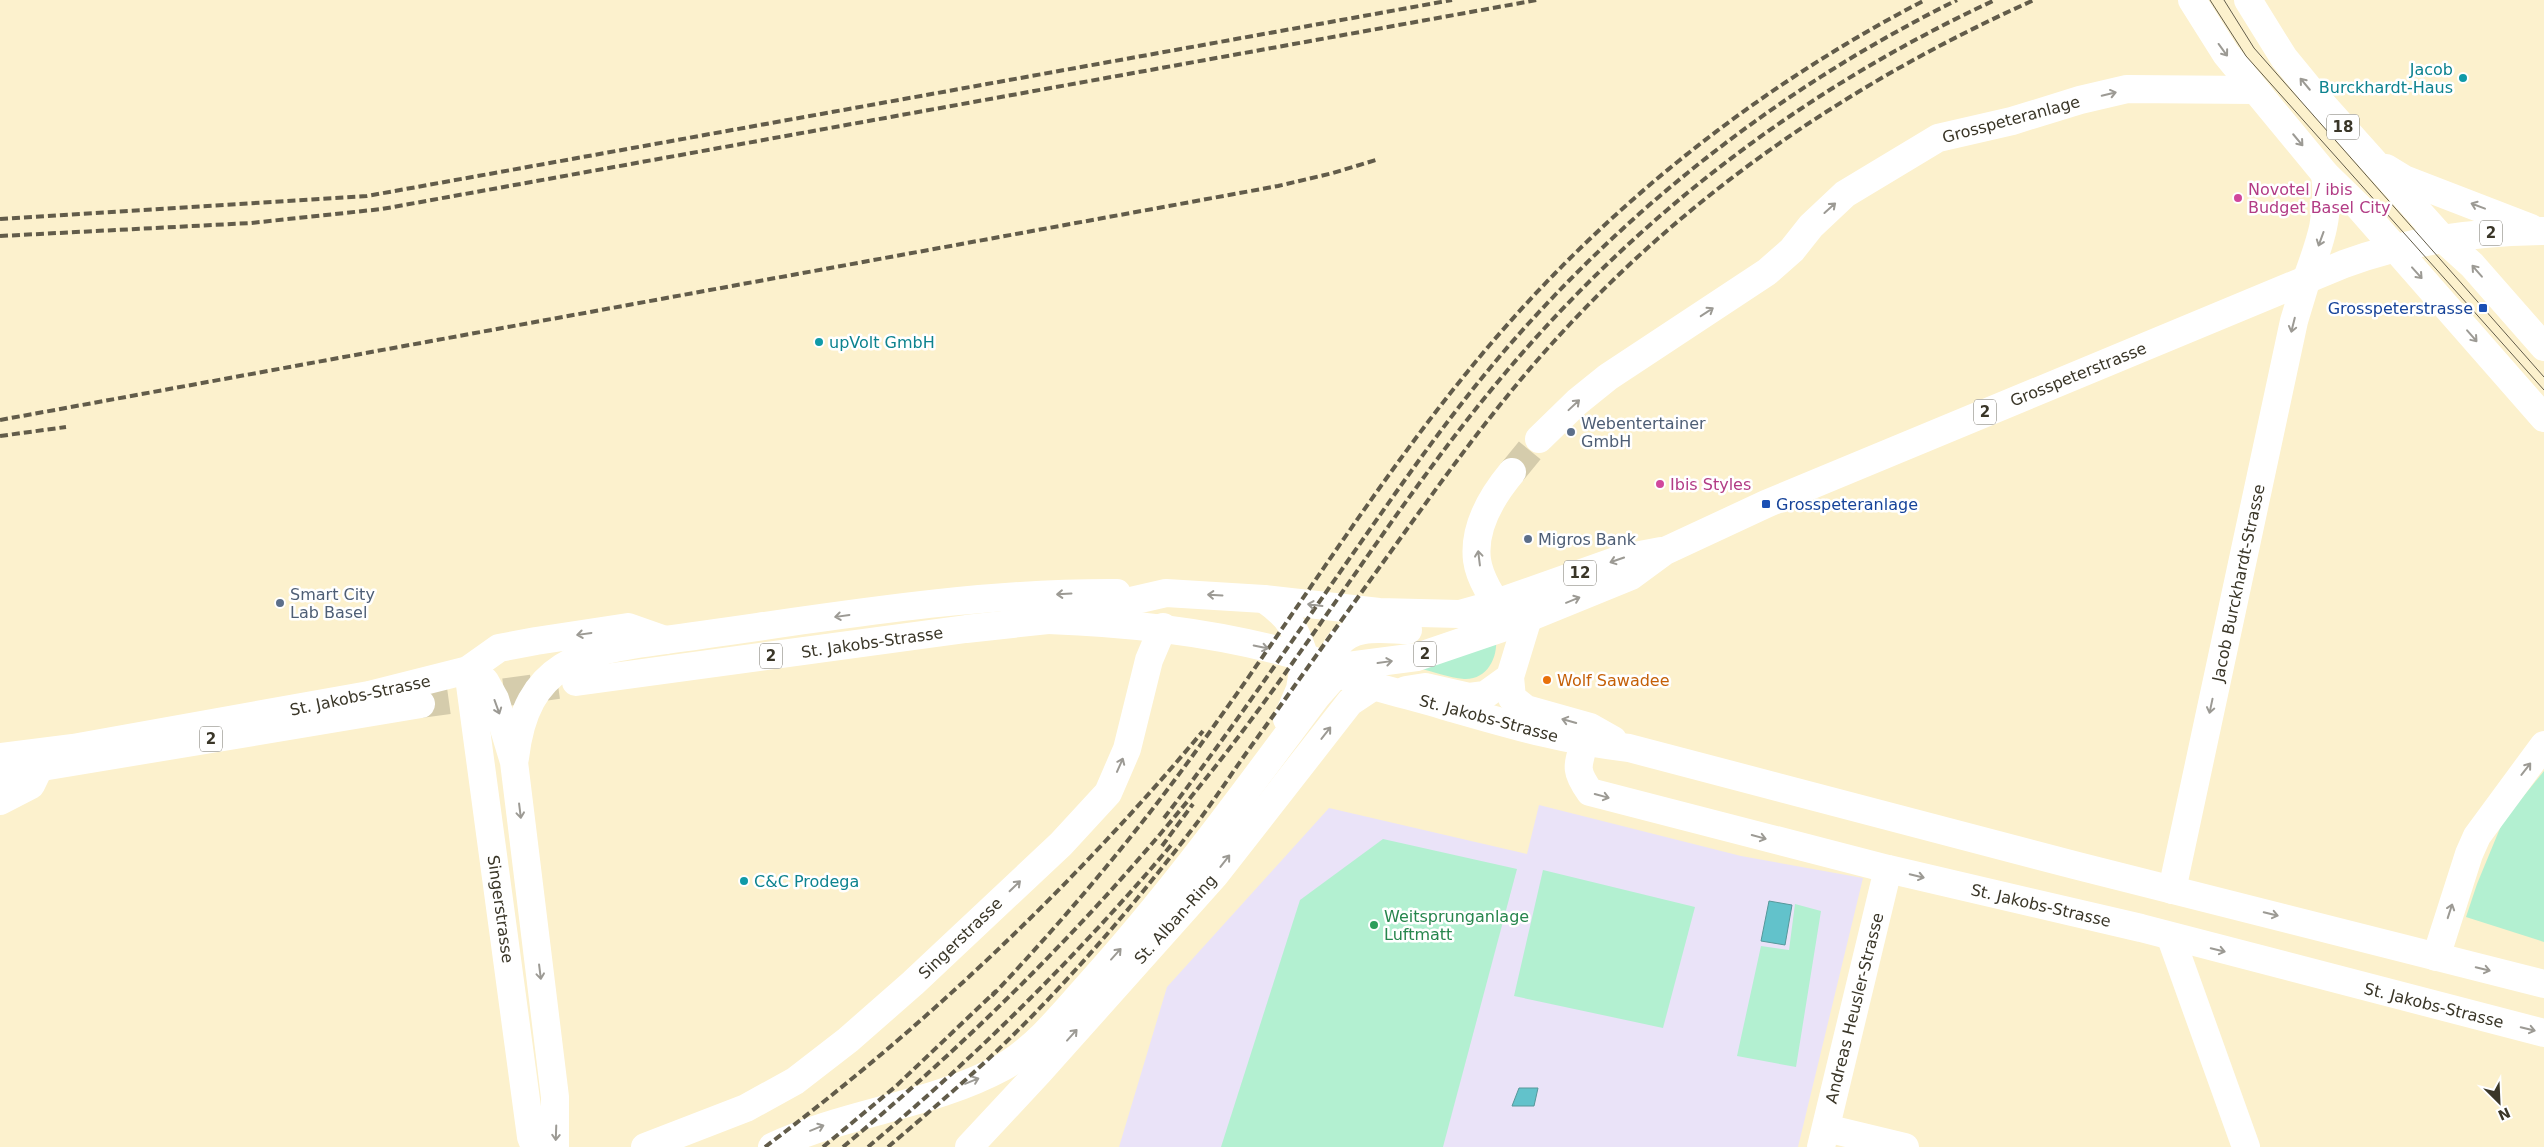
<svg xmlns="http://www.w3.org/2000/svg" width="2544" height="1147" font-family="'DejaVu Sans',sans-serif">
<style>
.education{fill:#eae3f8}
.green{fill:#b3f0d1}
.water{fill:#62c2cb;stroke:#56989a}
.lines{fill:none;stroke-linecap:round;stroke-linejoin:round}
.minor-tunnel{stroke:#d5ccac;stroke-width:28;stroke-dasharray:28 14;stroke-linecap:butt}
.major-tunnel{stroke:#d5ccac;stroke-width:28;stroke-dasharray:28 14;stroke-linecap:butt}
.minor{stroke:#fff;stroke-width:28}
.major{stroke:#fff;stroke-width:28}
.highway{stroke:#fff;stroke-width:28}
.tram{stroke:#625c4a;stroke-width:1}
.rail{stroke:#625c4a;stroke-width:4;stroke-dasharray:8 4;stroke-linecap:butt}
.oneway{stroke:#9c9a94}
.culture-dot{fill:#0f9aa8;stroke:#fff;stroke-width:2}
.hotel-dot{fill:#d1479c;stroke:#fff;stroke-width:2}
.transit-dot{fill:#1a4fb4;stroke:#fff;stroke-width:2}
.service-dot{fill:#5c6f8a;stroke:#fff;stroke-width:2}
.food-dot{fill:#e8710a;stroke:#fff;stroke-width:2}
.leisure-dot{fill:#2e9e5b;stroke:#fff;stroke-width:2}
.labels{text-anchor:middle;stroke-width:5;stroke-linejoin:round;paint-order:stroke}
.shield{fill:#fff;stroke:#757268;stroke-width:1}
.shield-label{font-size:15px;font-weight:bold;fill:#3a3628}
.culture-label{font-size:16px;fill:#0d838f;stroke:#fff;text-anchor:start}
.street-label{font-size:16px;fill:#3a3628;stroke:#fff}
.hotel-label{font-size:16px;fill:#b23c85;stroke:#fff;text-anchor:start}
.transit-label{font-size:16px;fill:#164399;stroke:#fff;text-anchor:end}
.service-label{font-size:16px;fill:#4e5e75;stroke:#fff;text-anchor:start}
.food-label{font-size:16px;fill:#c56008;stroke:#fff;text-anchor:start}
.leisure-label{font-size:16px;fill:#27864d;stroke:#fff;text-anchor:start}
</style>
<rect width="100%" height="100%" fill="#fcf1cd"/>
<path class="education" d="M 1539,805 L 1741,856 L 1863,878 L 1798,1147 L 1119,1147 L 1167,987 L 1329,808 L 1527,854 Z"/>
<g class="green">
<path d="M 1496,638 C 1498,658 1487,680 1464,679 C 1449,678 1432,671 1417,668 Z"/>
<path d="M 2544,771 L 2544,942 L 2466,917 L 2477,884 L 2503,821 Z"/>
<path d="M 1383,839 L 1517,869 L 1443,1147 L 1221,1147 L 1300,900 Z"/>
<path d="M 1543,870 L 1695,907 L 1663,1028 L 1514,996 Z"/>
<path d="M 1795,904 L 1821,911 L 1796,1067 L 1737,1056 L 1761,946 L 1789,950 Z"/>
</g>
<g class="water">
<path d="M 1769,901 L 1792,905 L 1785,945 L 1761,941 Z"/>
<path d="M 1519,1088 L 1538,1088 L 1534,1106 L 1512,1106 Z"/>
</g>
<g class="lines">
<path class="minor-tunnel" d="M 1512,472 L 1539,439"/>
<path class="major-tunnel" d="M 421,704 L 558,685"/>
<g class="minor">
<path d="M 1539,439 L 1577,402 L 1608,377 L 1767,272 L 1792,250 L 1811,226 L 1845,194 L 1938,138 L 2012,121 L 2080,100 L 2127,89 L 2255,90"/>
<path d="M 1528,618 L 1510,677 L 1512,698 L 1526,709 L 1590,727 L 1613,740"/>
<path d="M 1509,622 C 1497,604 1480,582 1477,560 C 1473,527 1492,496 1512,472"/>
<path d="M 468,670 L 531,1137 L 535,1147"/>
<path d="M 1406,690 L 1425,687 L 1469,697 L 1485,695 L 1510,677"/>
<path d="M 1584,744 C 1577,767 1575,771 1590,792 L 1888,869 L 2141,928 L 2544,1033"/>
<path d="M 0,757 L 73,748 L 369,695 L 468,670 L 499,648 L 536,641 L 628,627 L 665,640"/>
<path d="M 0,801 L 31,785 L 47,752"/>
<path d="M 2172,890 L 2294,321 L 2307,278"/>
<path d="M 2171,938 L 2246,1147"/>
<path d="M 2436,957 L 2469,854 L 2477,836 L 2544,745"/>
<path d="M 1826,1128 L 1905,1147"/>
<path d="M 645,1147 L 746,1108 L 795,1081 L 848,1040 L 913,983 L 1061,844 L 1108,793 L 1127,749 L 1149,660 L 1163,627"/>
<path d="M 969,1147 L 1039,1072 L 1215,875 L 1350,702 L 1374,686"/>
<path d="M 1821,1147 L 1888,869"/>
</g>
<g class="major">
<path d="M 2192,0 L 2226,54 L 2325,174 L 2359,207 L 2544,418"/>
<path d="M 2248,0 L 2284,58 L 2316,97 L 2442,238 L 2472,265 L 2544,347"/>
<path d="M 2386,168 L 2404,179 L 2531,228"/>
<path d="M 2307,278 C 2321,240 2330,215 2325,174"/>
<path d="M 1264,599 C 1290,617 1295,628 1305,658"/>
<path d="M 1048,620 C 1135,623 1222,633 1306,658 C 1323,663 1337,674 1354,680 C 1384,690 1415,697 1445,706 C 1508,724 1564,741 1629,748 L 2078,866 L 2544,984"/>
<path d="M 665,640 C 814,620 966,592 1117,593"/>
<path d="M 1328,666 C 1332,659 1334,651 1338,645 C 1352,623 1387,630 1408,630"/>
<path d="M 1338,672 L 1348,666 L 1417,657 L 1511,625 L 1631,576 L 1665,551 L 1766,504 L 2344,264 C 2409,240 2475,232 2544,231"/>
<path d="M 576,682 L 966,629 L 1048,620 L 1166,593 L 1264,599 L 1379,612 L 1460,614 L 1485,607 L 1624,558 L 1661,551"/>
<path d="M 0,774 L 421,704"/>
</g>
<g class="highway">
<path d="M 468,670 L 485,681 L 495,699 L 514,762 L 555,1097 L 555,1147"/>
<path d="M 1287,719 L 1300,689 L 1305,658"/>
<path d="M 515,758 C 526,662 581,651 665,640"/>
<path d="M 772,1147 C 846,1112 931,1106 1003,1067 C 1037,1048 1069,1007 1095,978 C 1175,889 1244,793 1316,697 L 1338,672"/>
</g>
<g class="tram">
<path d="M 2210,0 L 2246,56 L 2544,390"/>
<path d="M 2224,0 L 2254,48 L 2544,377"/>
</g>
<g class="rail">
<path d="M 0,219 L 367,196 L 1452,0"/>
<path d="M 0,236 L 251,223 L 382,209 L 1537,0"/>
<path d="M 0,420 L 1278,186 L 1333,173 L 1376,160"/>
<path d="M 0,436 L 66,427"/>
<path d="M 1164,818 C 1237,723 1304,623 1373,525 C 1415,465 1458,405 1506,349 C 1631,204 1785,85 1957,0"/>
<path d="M 1162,846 L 1193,804"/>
<path d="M 992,996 C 1073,910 1148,820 1216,723 C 1306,598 1388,465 1488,347 C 1609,204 1759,86 1925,0"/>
<path d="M 765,1147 C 926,1026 1074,885 1203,731"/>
<path d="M 823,1147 L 895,1087 L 996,991"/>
<path d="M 843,1147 C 976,1036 1099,913 1207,777 C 1312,646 1398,500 1506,372 C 1640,213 1807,87 1995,0"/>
<path d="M 868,1147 C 979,1054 1080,953 1173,843"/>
<path d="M 888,1147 C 928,1113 968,1079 1005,1043 C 1072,978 1133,906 1190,832 C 1212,804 1231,774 1252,745 C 1299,680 1345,615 1392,550 C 1448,472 1504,394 1570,324 C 1701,184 1860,78 2034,0"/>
</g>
</g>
<defs><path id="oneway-shaft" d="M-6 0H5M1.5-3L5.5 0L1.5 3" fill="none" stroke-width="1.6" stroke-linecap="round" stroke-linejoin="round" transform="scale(1.25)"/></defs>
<g class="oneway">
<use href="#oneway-shaft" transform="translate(2223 50) rotate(54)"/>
<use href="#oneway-shaft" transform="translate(2305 84) rotate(-130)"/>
<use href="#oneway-shaft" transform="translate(2109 94) rotate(-13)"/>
<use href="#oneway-shaft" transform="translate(2298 140) rotate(50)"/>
<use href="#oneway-shaft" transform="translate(2478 206) rotate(-159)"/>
<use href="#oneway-shaft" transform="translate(1830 208) rotate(-42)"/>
<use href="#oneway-shaft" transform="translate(2321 239) rotate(110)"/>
<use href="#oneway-shaft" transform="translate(2477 271) rotate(-131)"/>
<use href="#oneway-shaft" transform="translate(2417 273) rotate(48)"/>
<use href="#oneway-shaft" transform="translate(1707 312) rotate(-33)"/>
<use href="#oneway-shaft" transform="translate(2293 325) rotate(104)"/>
<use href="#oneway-shaft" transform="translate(2472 336) rotate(49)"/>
<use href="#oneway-shaft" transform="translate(1574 405) rotate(-43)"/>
<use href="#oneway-shaft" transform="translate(1479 558) rotate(-97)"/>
<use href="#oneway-shaft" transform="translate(1617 560) rotate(161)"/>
<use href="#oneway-shaft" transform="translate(1064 594) rotate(177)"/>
<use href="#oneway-shaft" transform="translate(1215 595) rotate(-177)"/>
<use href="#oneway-shaft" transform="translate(1573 600) rotate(-22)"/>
<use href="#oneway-shaft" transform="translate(1315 605) rotate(-173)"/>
<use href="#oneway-shaft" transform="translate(842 616) rotate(172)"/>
<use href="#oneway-shaft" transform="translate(584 634) rotate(172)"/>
<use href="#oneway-shaft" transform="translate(1261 647) rotate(12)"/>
<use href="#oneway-shaft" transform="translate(1385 662) rotate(-8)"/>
<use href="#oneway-shaft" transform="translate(2211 706) rotate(102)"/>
<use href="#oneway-shaft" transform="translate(497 707) rotate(70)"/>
<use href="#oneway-shaft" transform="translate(1569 721) rotate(-164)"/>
<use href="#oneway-shaft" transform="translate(1326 733) rotate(-52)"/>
<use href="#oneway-shaft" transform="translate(1120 765) rotate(-66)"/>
<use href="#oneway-shaft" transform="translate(2526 769) rotate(-52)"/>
<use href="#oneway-shaft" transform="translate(1602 796) rotate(15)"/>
<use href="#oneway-shaft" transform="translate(520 811) rotate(83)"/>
<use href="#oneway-shaft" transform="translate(1759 837) rotate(15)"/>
<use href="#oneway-shaft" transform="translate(1225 861) rotate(-52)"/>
<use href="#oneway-shaft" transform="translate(1917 876) rotate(13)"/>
<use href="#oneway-shaft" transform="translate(1015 886) rotate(-44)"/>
<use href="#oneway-shaft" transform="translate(2450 911) rotate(-72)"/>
<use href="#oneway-shaft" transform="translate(2271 914) rotate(14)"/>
<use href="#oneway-shaft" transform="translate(2218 950) rotate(14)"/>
<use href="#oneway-shaft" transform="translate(1116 954) rotate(-48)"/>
<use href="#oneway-shaft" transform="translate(2483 969) rotate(14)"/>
<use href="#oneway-shaft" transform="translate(540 972) rotate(83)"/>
<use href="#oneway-shaft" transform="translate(2528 1029) rotate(14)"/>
<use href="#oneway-shaft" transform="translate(1072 1035) rotate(-48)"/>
<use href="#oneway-shaft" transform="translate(972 1081) rotate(-22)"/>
<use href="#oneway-shaft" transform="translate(817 1128) rotate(-22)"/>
<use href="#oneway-shaft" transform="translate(556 1133) rotate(92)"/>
</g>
<g class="culture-dot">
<circle cx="2463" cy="78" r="5"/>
<circle cx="819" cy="342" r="5"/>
<circle cx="744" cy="881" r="5"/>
</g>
<g class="hotel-dot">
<circle cx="2238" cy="198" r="5"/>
<circle cx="1660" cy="484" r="5"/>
</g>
<g class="transit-dot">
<rect x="2478" y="303" width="10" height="10" rx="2.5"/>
<rect x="1761" y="499" width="10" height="10" rx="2.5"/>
</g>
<g class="service-dot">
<circle cx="1571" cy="432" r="5"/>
<circle cx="1528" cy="539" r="5"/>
<circle cx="280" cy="603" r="5"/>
</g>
<circle class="food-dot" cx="1547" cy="680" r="5"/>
<circle class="leisure-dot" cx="1374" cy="925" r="5"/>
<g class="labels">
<g class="shield">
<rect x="2327" y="114.5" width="32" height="25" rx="4"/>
<rect x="2480" y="220.5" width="22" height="25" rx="4"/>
<rect x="1974" y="399.5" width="22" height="25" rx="4"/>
<rect x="1564" y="560.5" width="32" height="25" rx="4"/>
<rect x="1414" y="641.5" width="22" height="25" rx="4"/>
<rect x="760" y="643.5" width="22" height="25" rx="4"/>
<rect x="200" y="726.5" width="22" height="25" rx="4"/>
</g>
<g class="shield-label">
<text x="2343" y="132">18</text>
<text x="2491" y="238">2</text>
<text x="1985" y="417">2</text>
<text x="1580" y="578">12</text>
<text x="1425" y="659">2</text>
<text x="771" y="661">2</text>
<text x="211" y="744">2</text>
</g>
<g class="culture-label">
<text x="2453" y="75" text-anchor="end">Jacob<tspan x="2453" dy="18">Burckhardt-Haus</tspan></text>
<text x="829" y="348">upVolt GmbH</text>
<text x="754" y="887">C&amp;C Prodega</text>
</g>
<g class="street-label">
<text transform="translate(2011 119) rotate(-15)" y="6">Grosspeteranlage</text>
<text transform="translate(2078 374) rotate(-22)" y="6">Grosspeterstrasse</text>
<text transform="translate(2238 583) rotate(-78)" y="6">Jacob Burckhardt-Strasse</text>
<text transform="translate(872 642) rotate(-8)" y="6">St. Jakobs-Strasse</text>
<text transform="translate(360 695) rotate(-12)" y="6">St. Jakobs-Strasse</text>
<text transform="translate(1489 718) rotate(15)" y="6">St. Jakobs-Strasse</text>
<text transform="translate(2041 905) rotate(13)" y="6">St. Jakobs-Strasse</text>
<text transform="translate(501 909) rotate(82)" y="6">Singerstrasse</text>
<text transform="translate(1175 919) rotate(-48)" y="6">St. Alban-Ring</text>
<text transform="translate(960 938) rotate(-44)" y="6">Singerstrasse</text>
<text transform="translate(2434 1005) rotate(14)" y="6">St. Jakobs-Strasse</text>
<text transform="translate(1854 1008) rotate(-76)" y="6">Andreas Heusler-Strasse</text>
</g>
<g class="hotel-label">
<text x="2248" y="195">Novotel / ibis<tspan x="2248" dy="18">Budget Basel City</tspan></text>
<text x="1670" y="490">Ibis Styles</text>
</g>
<g class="transit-label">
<text x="2473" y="314">Grosspeterstrasse</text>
<text x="1776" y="510" text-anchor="start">Grosspeteranlage</text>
</g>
<g class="service-label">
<text x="1581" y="429">Webentertainer<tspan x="1581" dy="18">GmbH</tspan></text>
<text x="1538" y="545">Migros Bank</text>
<text x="290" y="600">Smart City<tspan x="290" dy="18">Lab Basel</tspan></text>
</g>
<g class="food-label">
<text x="1557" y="686">Wolf Sawadee</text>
</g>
<g class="leisure-label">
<text x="1384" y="922">Weitsprunganlage<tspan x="1384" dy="18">Luftmatt</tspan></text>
</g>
</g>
<g transform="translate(2499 1102) rotate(156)" stroke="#ffffff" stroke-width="4" paint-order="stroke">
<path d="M0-4L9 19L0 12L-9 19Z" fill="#3a3628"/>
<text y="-8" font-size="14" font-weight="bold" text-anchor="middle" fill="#3a3628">N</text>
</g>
</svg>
